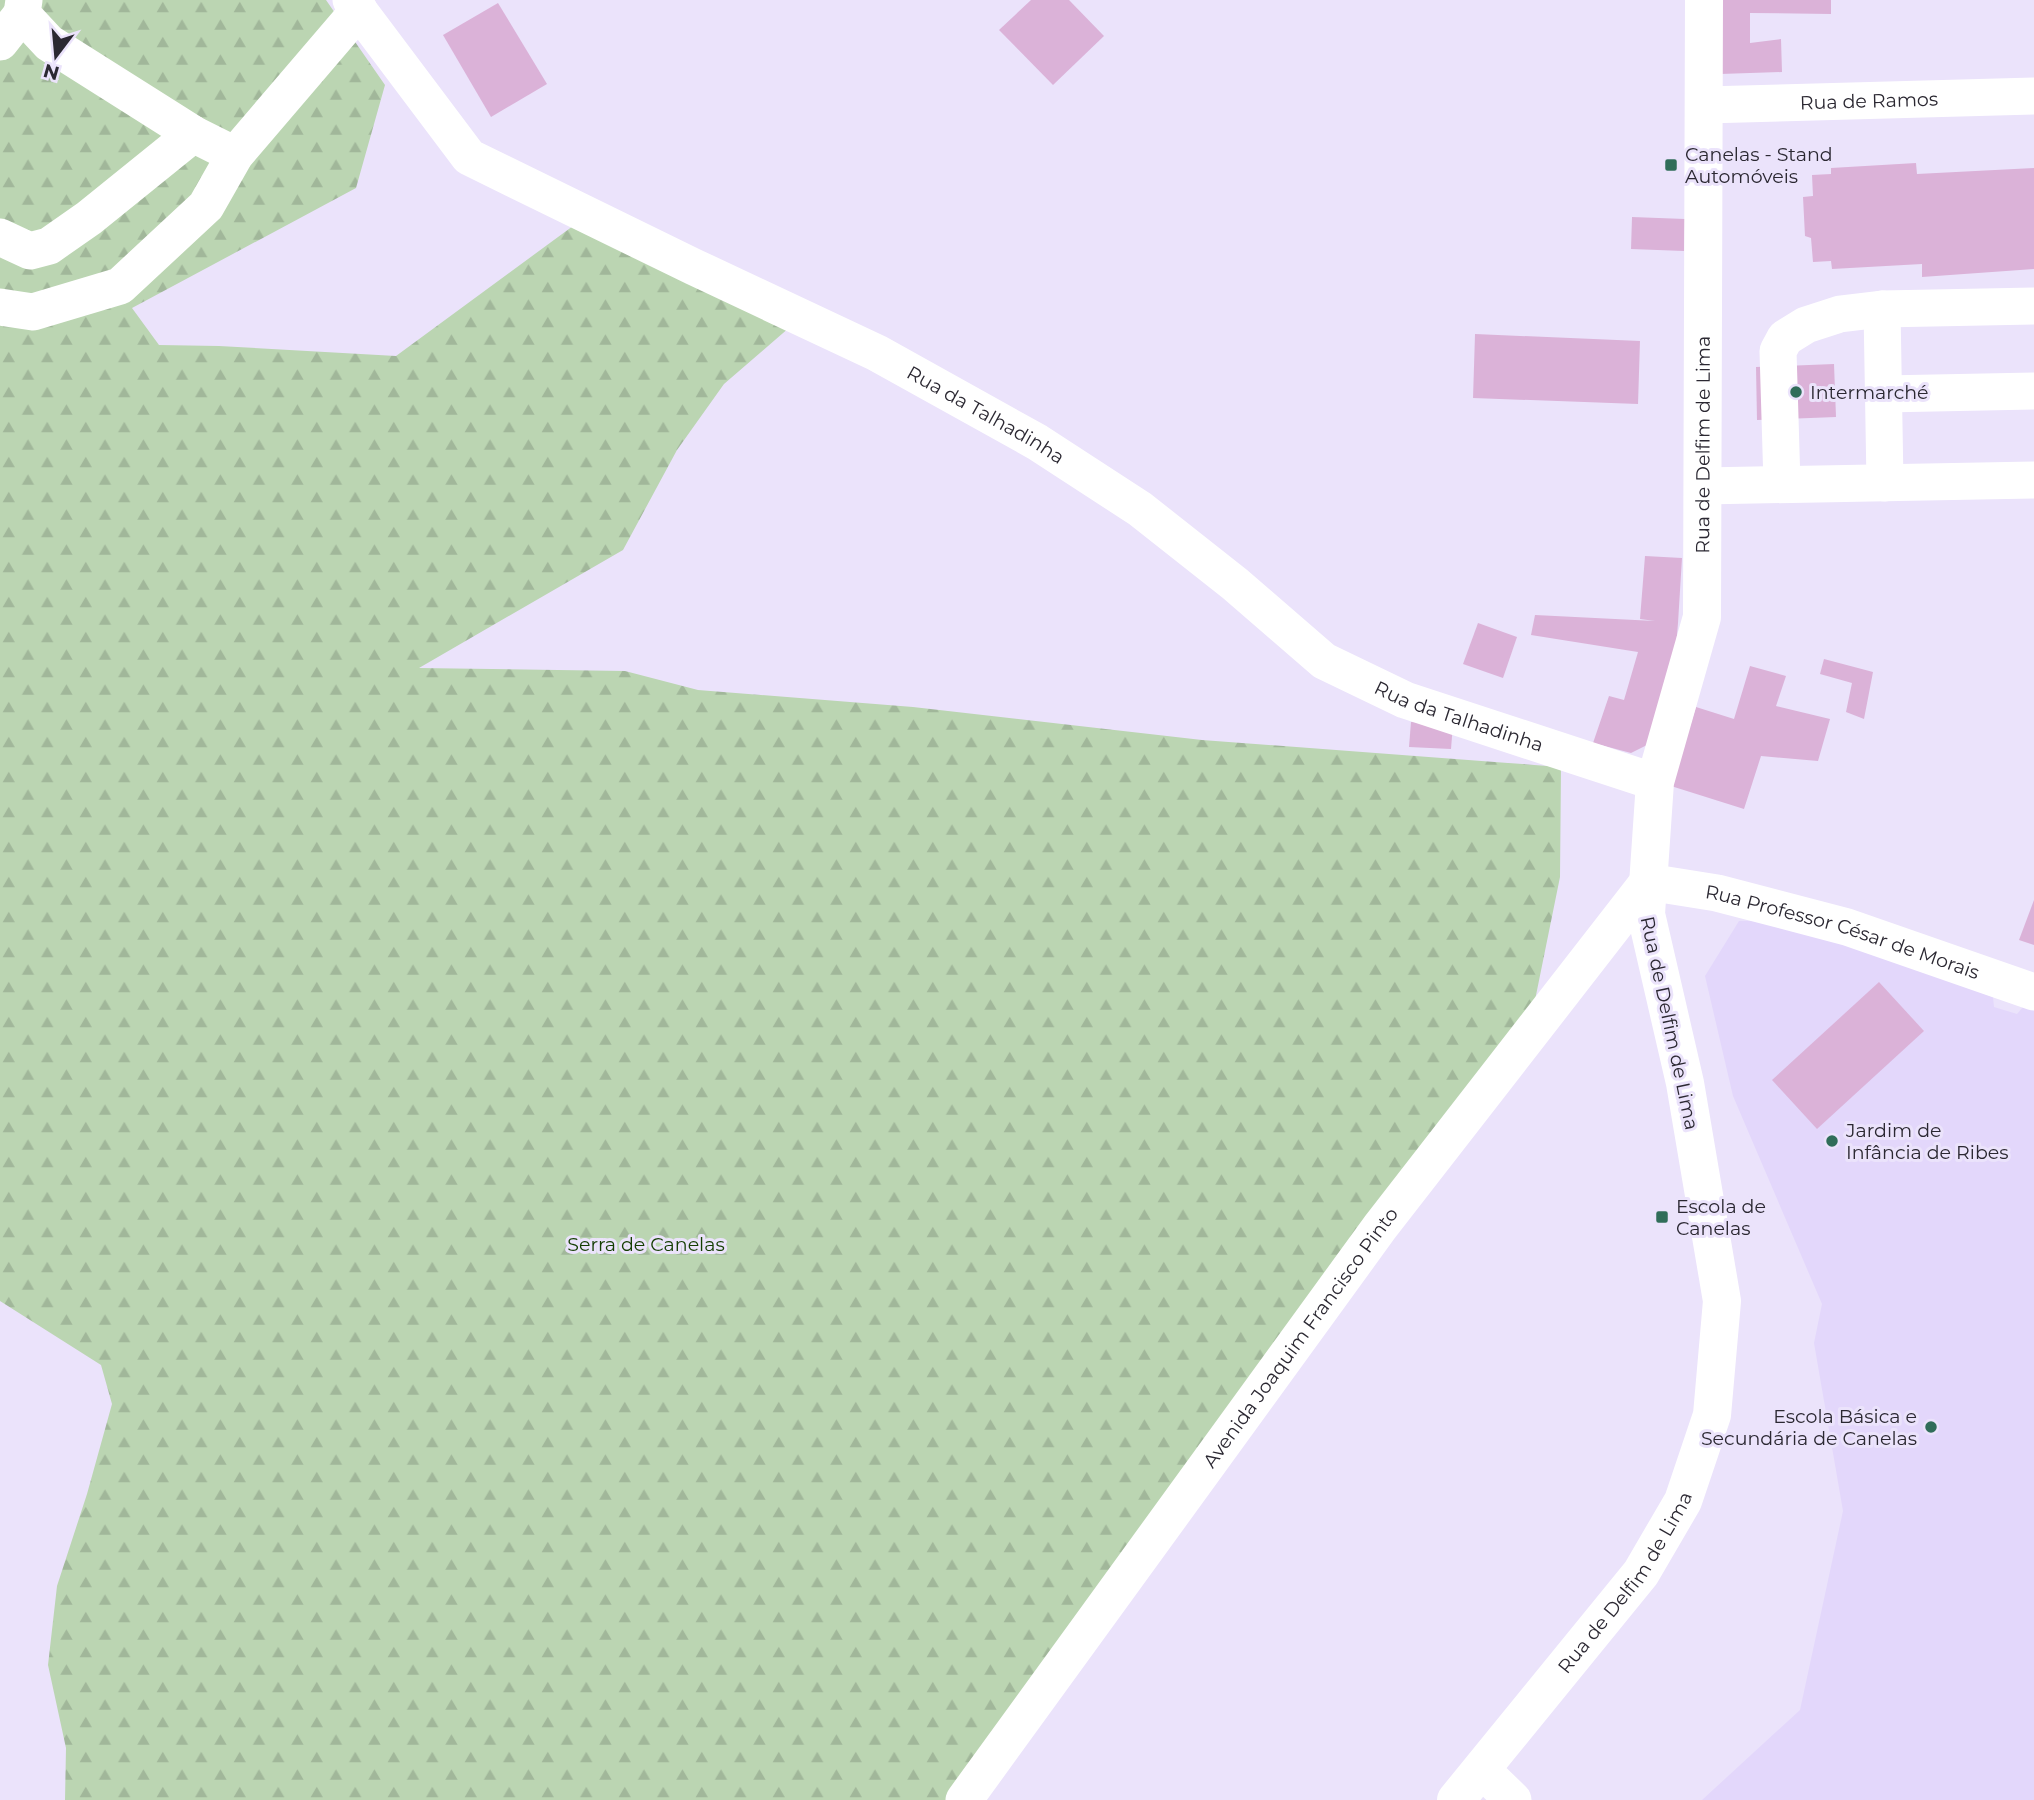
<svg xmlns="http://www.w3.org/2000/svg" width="2034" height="1800" font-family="Montserrat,sans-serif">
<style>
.built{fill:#e3d7fb}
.forest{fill:url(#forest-firs)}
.building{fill:#dbb2d8}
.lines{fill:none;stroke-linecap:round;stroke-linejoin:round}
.minor{stroke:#fff;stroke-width:37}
.major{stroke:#fff;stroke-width:38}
.poi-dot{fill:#306d59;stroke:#ebe3fb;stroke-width:2.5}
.labels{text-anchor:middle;stroke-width:6;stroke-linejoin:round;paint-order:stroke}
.street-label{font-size:19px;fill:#2b2832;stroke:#ebe3fb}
.poi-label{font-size:19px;fill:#2b2832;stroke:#ebe3fb;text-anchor:start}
.park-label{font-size:19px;fill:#133d00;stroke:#ebe3fb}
</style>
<defs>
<pattern id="forest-firs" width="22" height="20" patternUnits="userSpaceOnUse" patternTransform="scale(1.75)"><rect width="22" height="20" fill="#bbd5b2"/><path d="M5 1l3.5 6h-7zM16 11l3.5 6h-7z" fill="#a1b79a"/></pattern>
</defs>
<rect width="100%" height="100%" fill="#ebe3fb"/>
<path class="built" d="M 1790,920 L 1993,997 L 1994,1007 L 2017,1014 L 2023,1007 L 2034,1010 L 2034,1800 L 1702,1800 L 1800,1710 L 1843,1511 L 1814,1343 L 1822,1304 L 1733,1096 L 1705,976 L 1739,921 Z"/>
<path class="forest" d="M 0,0 L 326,0 L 385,85 L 356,188 L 132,308 L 159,345 L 219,346 L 396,356 L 573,226 L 790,327 L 724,384 L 677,450 L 623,550 L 419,668 L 625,671 L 698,690 L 913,707 L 1202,740 L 1561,767 L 1560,877 L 1532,1015 L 953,1800 L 65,1800 L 66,1748 L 48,1665 L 57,1586 L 87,1494 L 112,1404 L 101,1365 L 0,1301 Z"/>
<g class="building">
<path d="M 1031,0 L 1069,0 L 1104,36 L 1053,85 L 999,30 Z"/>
<path d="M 1719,0 L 1831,0 L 1831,14 L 1750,13 L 1750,43 L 1781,39 L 1782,72 L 1720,74 Z"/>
<path d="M 498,3 L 547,84 L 491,117 L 443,35 Z"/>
<path d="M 1916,163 L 1917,174 L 2034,168 L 2034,269 L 1922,277 L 1922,264 L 1832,269 L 1831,261 L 1813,262 L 1811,238 L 1805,236 L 1803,197 L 1813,196 L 1812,175 L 1831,174 L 1831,168 Z"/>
<path d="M 1632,217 L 1685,219 L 1684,251 L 1631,249 Z"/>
<path d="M 1475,334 L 1640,341 L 1638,404 L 1473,398 Z"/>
<path d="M 1834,364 L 1836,417 L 1757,420 L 1756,367 Z"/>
<path d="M 1645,556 L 1682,558 L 1678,623 L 1675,659 L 1647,745 L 1631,753 L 1593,743 L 1609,696 L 1624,700 L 1638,652 L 1531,635 L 1535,615 L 1655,621 L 1640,619 Z"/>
<path d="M 1478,623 L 1517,637 L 1503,678 L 1463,664 Z"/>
<path d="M 1824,659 L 1873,672 L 1864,719 L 1846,712 L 1852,683 L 1820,674 Z"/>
<path d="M 1750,666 L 1786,676 L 1776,706 L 1830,719 L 1818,761 L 1761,756 L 1744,809 L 1671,786 L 1696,707 L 1734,719 Z"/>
<path d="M 1411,722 L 1453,724 L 1451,749 L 1409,747 Z"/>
<path d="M 2034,900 L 2034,945 L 2019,940 Z"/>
<path d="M 1879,982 L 1924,1031 L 1817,1129 L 1772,1080 Z"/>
</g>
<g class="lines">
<g class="minor">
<path d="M 24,0 L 22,14 L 49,43 L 193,134 L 235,155"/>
<path id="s1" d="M 351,0 L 469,157 L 694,267 L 877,353 L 1037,442 L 1140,509 L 1235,584 L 1324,661 L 1405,700 L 1655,782"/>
<path d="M 0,42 L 22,14"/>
<path id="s2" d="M 1705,105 L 2034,96"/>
<path d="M 0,237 L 30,251 L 49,246 L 89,218 L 193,134"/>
<path d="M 0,307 L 33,312 L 120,286 L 206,206 L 235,155 L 359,10"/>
<path d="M 1882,309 L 1885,483"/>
<path d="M 1884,394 L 2034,391"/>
<path d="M 1782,484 L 1778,351 L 1785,338 L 1806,325 L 1840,314 L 1882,309 L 2034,306"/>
<path d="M 1703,486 L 2034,480"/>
<path d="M 1482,1770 L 1513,1800"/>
<path id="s3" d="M 964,1800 L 1380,1227 L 1648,882 L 1717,893 L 1847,927 L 2034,992"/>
</g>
<path class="major" id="s4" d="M 1456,1800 L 1641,1573 L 1683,1501 L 1712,1415 L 1722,1301 L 1685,1083 L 1646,914 L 1655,782 L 1702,617 L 1704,0"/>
</g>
<g class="poi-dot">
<rect x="1664" y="158" width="14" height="14" rx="3.5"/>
<circle cx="1796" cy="392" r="7"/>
<circle cx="1832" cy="1141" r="7"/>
<rect x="1655" y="1210" width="14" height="14" rx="3.5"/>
<circle cx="1931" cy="1427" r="7"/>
</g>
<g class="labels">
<g class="street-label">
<text dy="7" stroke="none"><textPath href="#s2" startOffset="164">Rua de Ramos</textPath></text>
<text dy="7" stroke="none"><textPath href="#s1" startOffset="774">Rua da Talhadinha</textPath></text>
<text dy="7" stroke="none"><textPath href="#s4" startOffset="1452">Rua de Delfim de Lima</textPath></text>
<text dy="7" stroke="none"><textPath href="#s1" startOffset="1340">Rua da Talhadinha</textPath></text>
<text dy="7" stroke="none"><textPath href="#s3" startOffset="1346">Rua Professor César de Morais</textPath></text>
<text transform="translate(1670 1023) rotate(78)" y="7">Rua de Delfim de Lima</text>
<text dy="7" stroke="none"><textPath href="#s3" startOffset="572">Avenida Joaquim Francisco Pinto</textPath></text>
<text dy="7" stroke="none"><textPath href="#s4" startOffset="276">Rua de Delfim de Lima</textPath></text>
</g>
<g class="poi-label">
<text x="1685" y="161">Canelas - Stand<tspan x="1685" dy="22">Automóveis</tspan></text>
<text x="1810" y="399">Intermarché</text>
<text x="1846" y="1137">Jardim de<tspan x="1846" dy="22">Infância de Ribes</tspan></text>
<text x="1676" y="1213">Escola de<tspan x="1676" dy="22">Canelas</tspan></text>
<text x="1917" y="1423" text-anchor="end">Escola Básica e<tspan x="1917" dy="22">Secundária de Canelas</tspan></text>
</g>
<g class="park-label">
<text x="646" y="1251">Serra de Canelas</text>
</g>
</g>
<g transform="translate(56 56) rotate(196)" stroke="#ebe3fb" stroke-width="5" paint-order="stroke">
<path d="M0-5L12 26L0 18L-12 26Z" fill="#2b2832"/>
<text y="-10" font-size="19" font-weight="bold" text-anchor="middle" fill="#2b2832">N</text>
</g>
</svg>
